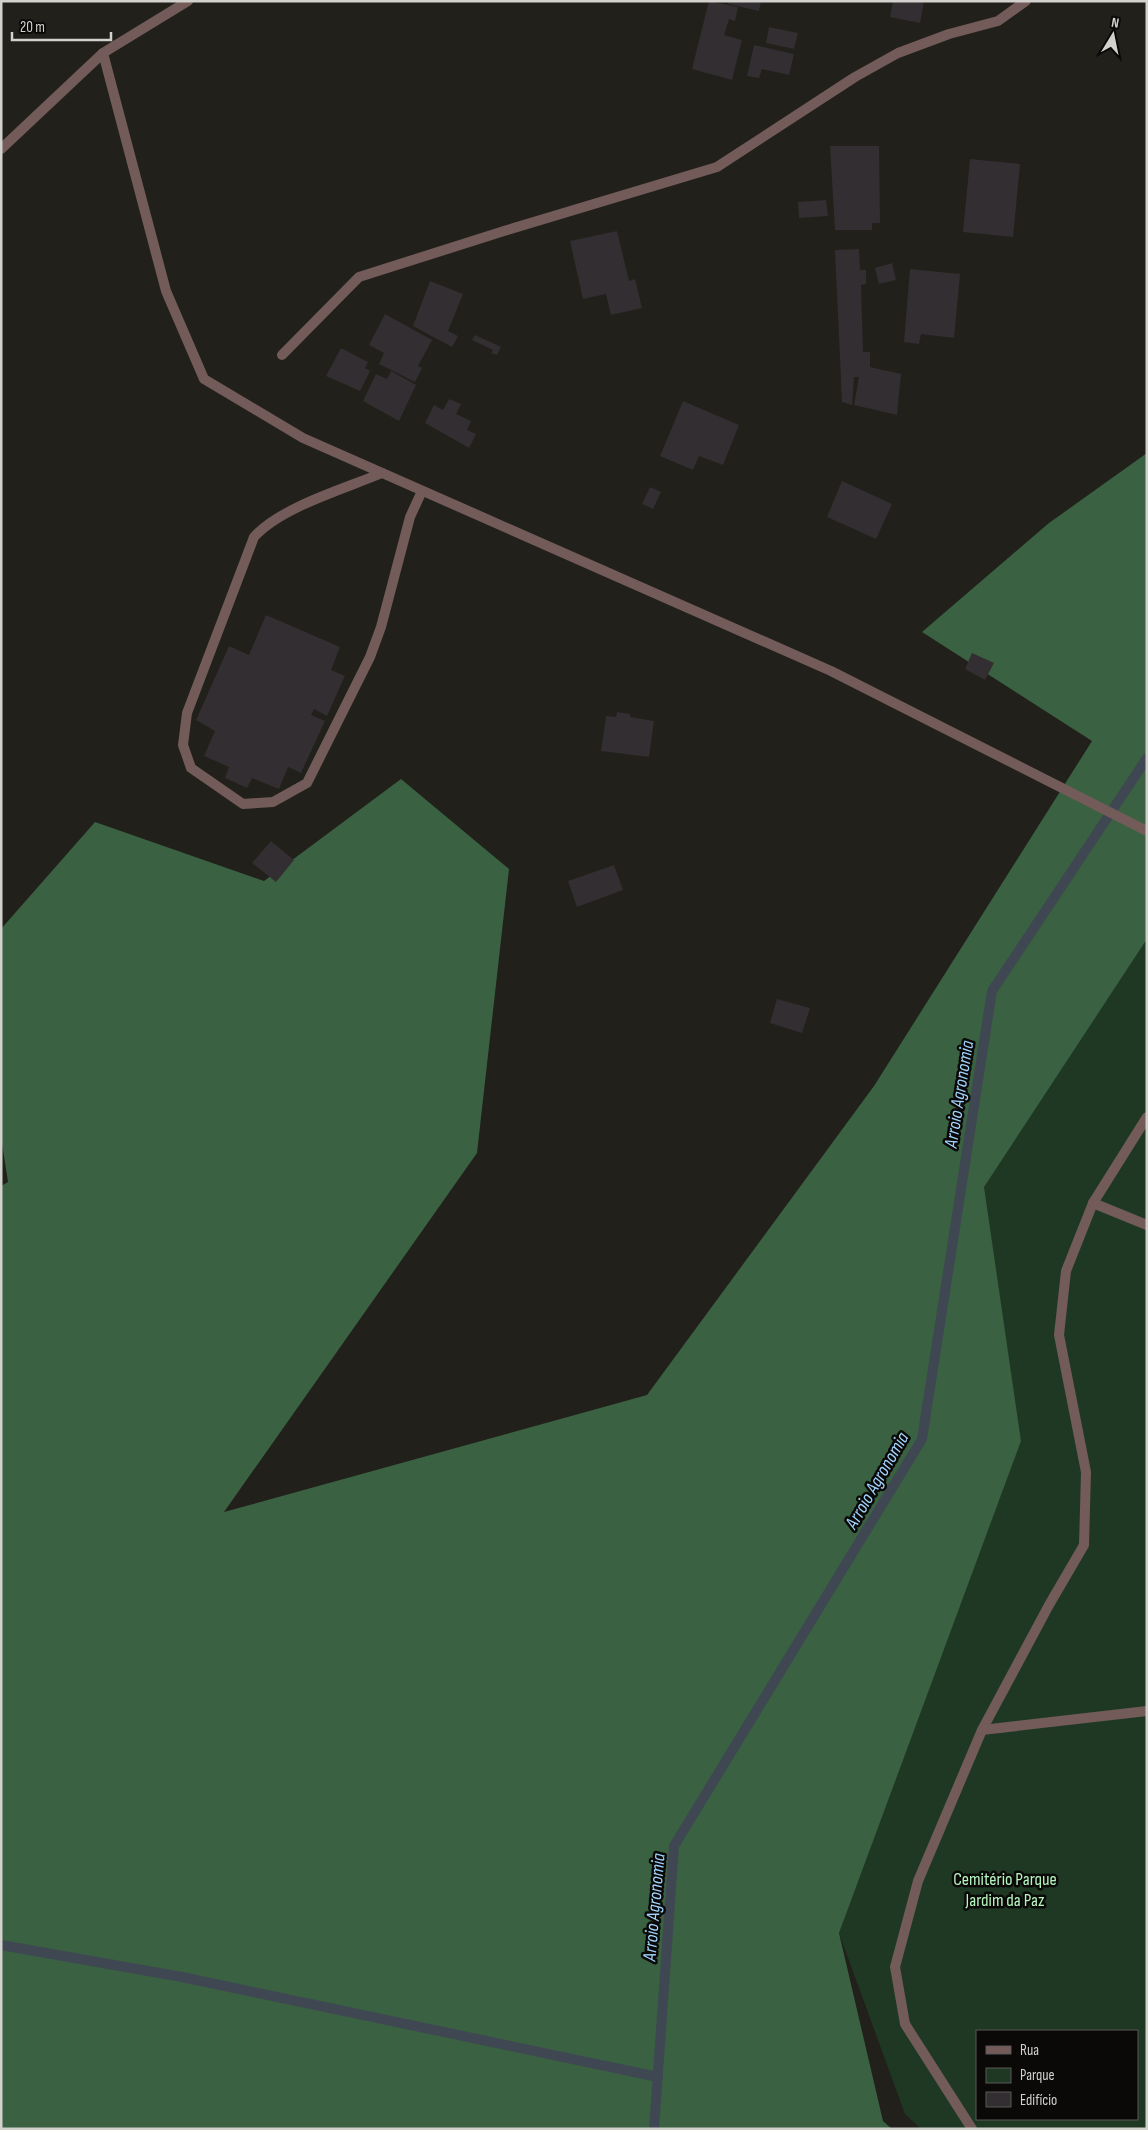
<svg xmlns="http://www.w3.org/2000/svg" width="1148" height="2130" font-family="'Sofia Sans Condensed',sans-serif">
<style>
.green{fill:#1f3824;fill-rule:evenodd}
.forest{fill:#3a6141}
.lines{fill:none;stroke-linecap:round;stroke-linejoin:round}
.stream{stroke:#3f4852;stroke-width:10}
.building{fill:#332e31}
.service{stroke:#725b58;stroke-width:10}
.minor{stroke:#725b58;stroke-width:10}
.tertiary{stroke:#725b58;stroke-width:10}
.labels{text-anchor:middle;stroke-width:5;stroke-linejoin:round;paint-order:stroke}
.park-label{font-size:18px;fill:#b5f5be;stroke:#0a0908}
.water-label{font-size:19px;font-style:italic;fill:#a1d3fd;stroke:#0a0908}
</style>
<rect width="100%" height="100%" fill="#21201b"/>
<path class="green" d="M 1147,939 L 1147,2129 L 921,2129 L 905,2114 L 839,1933 L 951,1604 L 1021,1441 L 983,1187 ZM 977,2031 L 1137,2031 L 1137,2119 L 977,2119 Z"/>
<path class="forest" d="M 1147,453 L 1147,939 L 984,1187 L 1021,1441 L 839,1933 L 883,2121 L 892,2129 L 1,2129 L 1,1186 L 8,1182 L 1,1137 L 1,929 L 95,822 L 264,881 L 401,779 L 509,869 L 477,1153 L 224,1512 L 647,1395 L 874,1086 L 1092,741 L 922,632 L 1049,523 Z"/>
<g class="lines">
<g class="stream">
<path d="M 1,1945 L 182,1977 L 658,2077"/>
<path d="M 654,2129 L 674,1846 L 922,1439 L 992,991 L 1147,758"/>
</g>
</g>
<g class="building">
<path d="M 709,1 L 738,7 L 735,21 L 729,19 L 724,35 L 742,40 L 732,80 L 692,69 Z"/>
<path d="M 729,1 L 761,1 L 759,11 L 728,4 Z"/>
<path d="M 893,1 L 924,1 L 920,23 L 890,17 Z"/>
<path d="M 769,27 L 798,33 L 794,49 L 766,43 Z"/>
<path d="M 754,45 L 794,54 L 789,75 L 762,69 L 759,78 L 747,76 Z"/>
<path d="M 830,146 L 879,146 L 880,223 L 872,223 L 872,230 L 835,230 Z"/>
<path d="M 970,159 L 1020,164 L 1013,237 L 963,232 Z"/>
<path d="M 826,200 L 828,216 L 799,218 L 798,202 Z"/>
<path d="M 617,231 L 629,281 L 635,279 L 642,308 L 611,315 L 606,294 L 583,299 L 570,241 Z"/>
<path d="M 859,249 L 860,270 L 866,270 L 866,284 L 861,285 L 863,352 L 870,352 L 870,367 L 901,374 L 897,415 L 854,405 L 859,377 L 854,377 L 852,405 L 842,402 L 835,250 Z"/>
<path d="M 892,263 L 896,280 L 879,284 L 875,268 Z"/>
<path d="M 910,269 L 960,274 L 954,338 L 921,334 L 919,344 L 904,342 Z"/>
<path d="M 430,281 L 463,294 L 448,331 L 458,336 L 452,347 L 413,326 Z"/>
<path d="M 385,314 L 432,340 L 418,366 L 422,368 L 415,382 L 379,364 L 384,353 L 369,345 Z"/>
<path d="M 475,335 L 501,347 L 497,355 L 491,353 L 493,350 L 472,340 Z"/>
<path d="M 341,348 L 368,362 L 365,368 L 370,371 L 360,391 L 326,376 Z"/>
<path d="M 391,371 L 416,385 L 399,421 L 363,401 L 376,374 L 387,379 Z"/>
<path d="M 449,399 L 461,404 L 456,414 L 471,421 L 467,430 L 476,434 L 469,448 L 425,423 L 434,405 L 443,410 Z"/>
<path d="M 683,401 L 739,425 L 723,465 L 699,456 L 693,470 L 660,456 Z"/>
<path d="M 842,481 L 892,504 L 876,539 L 827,517 Z"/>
<path d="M 650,487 L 661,492 L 653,509 L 642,504 Z"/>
<path d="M 266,615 L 340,647 L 331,670 L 345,676 L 327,716 L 314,709 L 311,715 L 325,721 L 301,773 L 288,767 L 279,789 L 252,778 L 247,788 L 225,778 L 229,767 L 204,756 L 215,731 L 196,720 L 229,646 L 249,655 Z"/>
<path d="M 972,653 L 994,663 L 985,680 L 965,669 Z"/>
<path d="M 617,712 L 630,714 L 630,717 L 654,721 L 649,757 L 601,751 L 606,716 L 616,717 Z"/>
<path d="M 271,841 L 294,860 L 276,882 L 252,863 Z"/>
<path d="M 614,865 L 623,890 L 577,907 L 568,881 Z"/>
<path d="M 777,999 L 810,1008 L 802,1033 L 770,1023 Z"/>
</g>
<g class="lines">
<g class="service">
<path d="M 103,53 L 166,291 L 204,379 L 303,438 L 831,671 L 1147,831"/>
<path d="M 382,473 C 344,489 281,507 254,537 L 187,713 L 183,745 L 191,768 L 243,804 L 273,802 L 307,783 L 370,657 L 381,627 L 410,517 L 422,491"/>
<path d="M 972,2129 L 905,2024 L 895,1967 L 918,1881 L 982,1730 L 1049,1605 L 1084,1545 L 1086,1472 L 1059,1335 L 1066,1271 L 1093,1203 L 1147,1117"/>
</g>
<g class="minor">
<path d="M 282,355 L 359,277 L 504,231 L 717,167 L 855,77 L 898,53 L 949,34 L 998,21 L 1026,1"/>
<path d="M 1093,1203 L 1147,1225"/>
<path d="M 982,1730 L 1147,1711"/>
</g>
<path class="tertiary" d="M 1,149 L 103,53 L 188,1"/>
</g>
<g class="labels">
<g class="park-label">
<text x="1005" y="1885">Cemitério Parque<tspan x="1005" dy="21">Jardim da Paz</tspan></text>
</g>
<g class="water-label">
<text transform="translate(958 1094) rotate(-81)" y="7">Arroio Agronomia</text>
<text transform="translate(876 1480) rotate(-60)" y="7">Arroio Agronomia</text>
<text transform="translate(653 1907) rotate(-85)" y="7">Arroio Agronomia</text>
</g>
</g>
<rect width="1148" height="2130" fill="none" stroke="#d2d1ce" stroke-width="5"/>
<rect x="976" y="2030" width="162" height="90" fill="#0a0908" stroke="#5a5957"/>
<rect x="986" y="2046" width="25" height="8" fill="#725b58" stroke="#5a5957"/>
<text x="1020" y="2055" font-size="15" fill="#d2d1ce">Rua</text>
<rect x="986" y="2068" width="25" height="15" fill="#1f3824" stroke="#5a5957"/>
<text x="1020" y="2080" font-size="15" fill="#d2d1ce">Parque</text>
<rect x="986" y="2092" width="25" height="15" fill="#332e31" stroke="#5a5957"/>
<text x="1020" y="2105" font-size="15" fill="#d2d1ce">Edifício</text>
<g transform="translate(1113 35) rotate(10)" stroke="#0a0908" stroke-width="4" paint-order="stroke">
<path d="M0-4L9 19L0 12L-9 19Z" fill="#d2d1ce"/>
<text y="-8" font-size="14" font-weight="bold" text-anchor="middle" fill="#d2d1ce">N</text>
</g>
<path d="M12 32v8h99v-8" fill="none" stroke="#d2d1ce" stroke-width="2.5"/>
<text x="20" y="32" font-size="15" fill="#d2d1ce" stroke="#0a0908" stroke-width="4" paint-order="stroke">20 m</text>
</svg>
